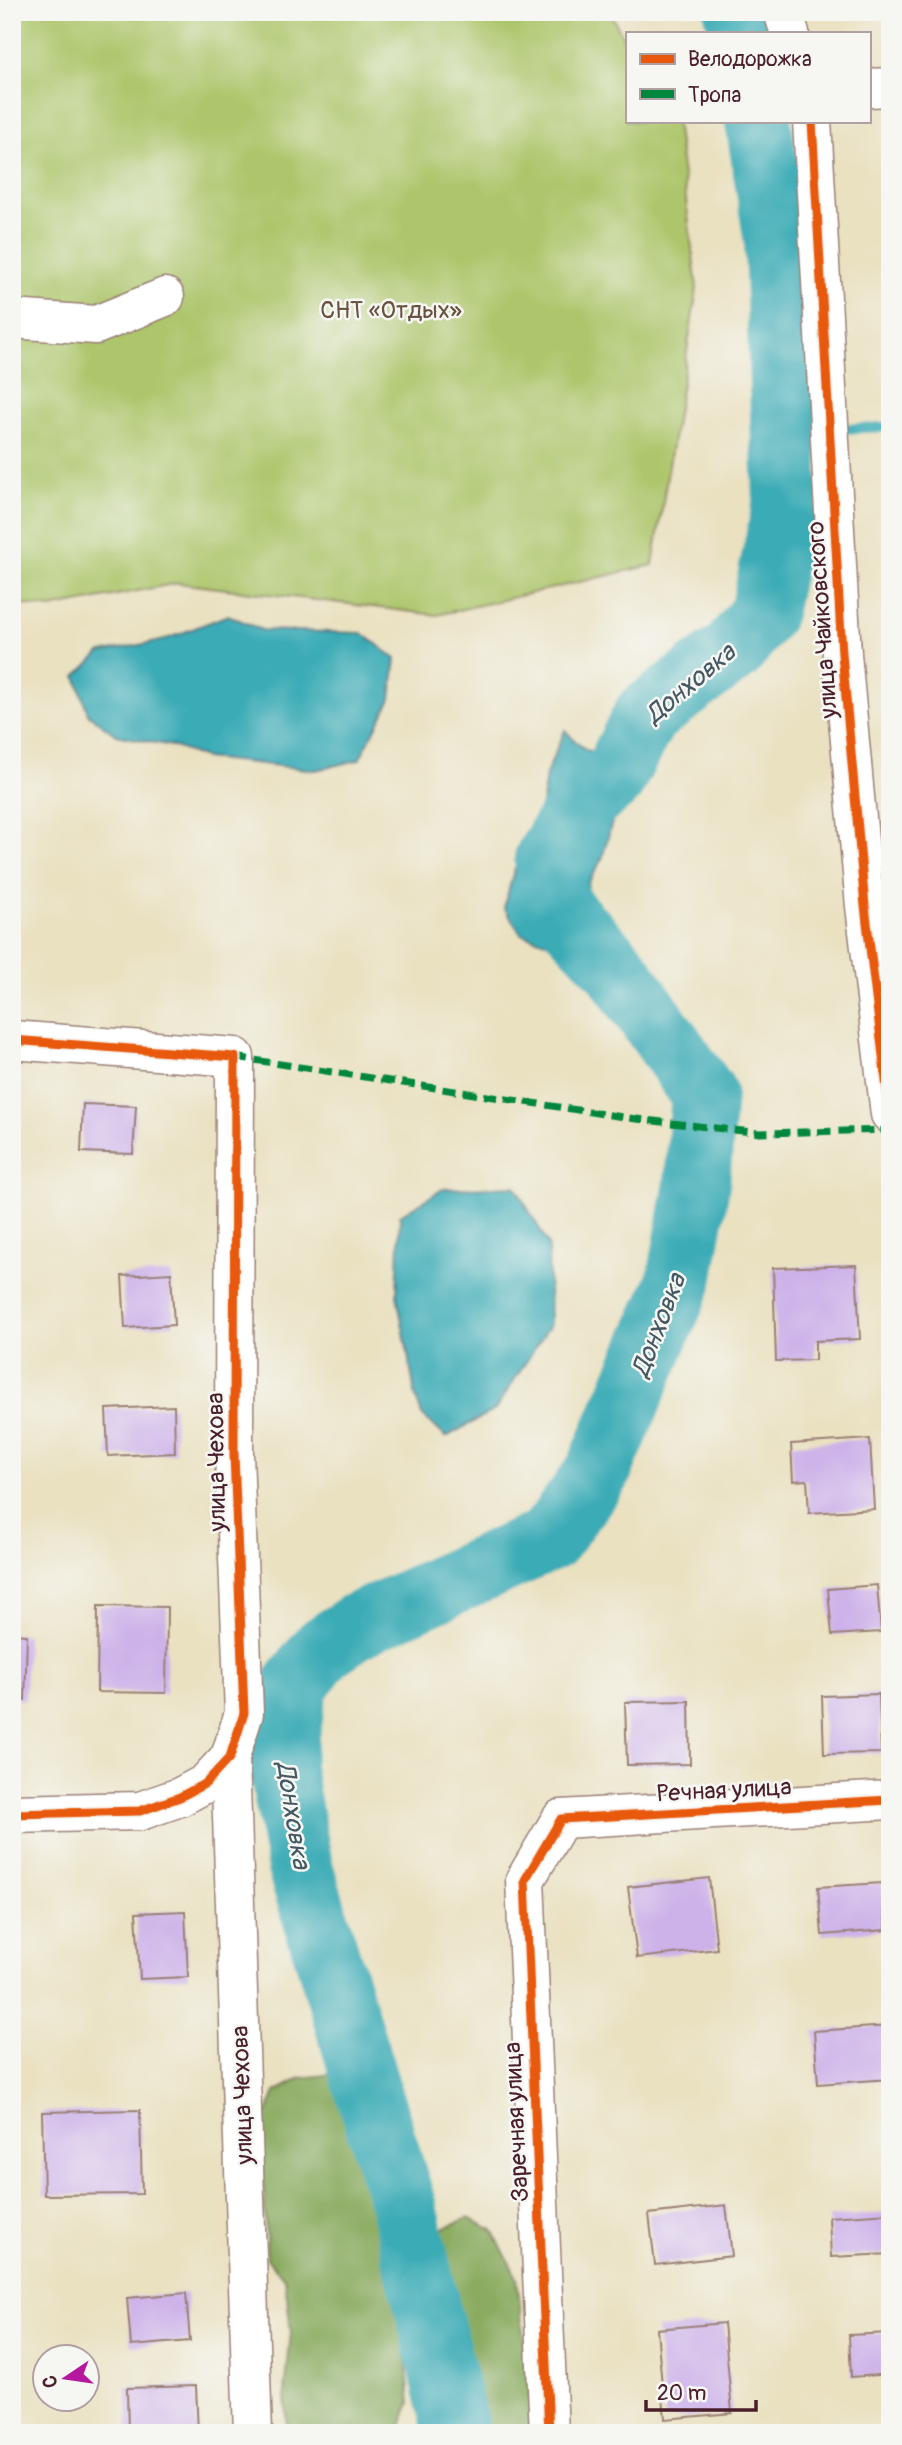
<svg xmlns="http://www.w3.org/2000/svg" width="902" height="2445" font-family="Pangolin,sans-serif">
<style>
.green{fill:#adc66c;stroke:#7c724c;stroke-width:2}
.forest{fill:#8aab60;stroke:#6a6546;stroke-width:2}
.water{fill:#3aabb6;stroke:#426570;stroke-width:2}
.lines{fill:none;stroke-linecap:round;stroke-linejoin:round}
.stream{stroke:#3aabb6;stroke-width:10}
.river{stroke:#3aabb6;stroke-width:66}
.building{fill:#cdb2e9}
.street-casing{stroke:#9a8076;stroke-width:41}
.street{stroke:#fff;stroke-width:38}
.quiet{stroke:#00873e;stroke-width:7;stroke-dasharray:14 7;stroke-linecap:butt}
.cycleway-casing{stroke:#f6f6f2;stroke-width:13}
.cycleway{stroke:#e8590c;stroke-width:9}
.labels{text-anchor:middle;stroke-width:5;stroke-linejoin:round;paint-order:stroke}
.park-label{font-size:24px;fill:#68513e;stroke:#f6f6f2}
.street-label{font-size:24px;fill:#4a1f2b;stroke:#f6f6f2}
.water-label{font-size:26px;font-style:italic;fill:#445763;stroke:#f6f6f2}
</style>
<rect width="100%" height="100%" fill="#f6f6f2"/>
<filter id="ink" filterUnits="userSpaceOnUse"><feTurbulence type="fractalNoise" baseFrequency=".0143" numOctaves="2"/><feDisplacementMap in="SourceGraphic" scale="14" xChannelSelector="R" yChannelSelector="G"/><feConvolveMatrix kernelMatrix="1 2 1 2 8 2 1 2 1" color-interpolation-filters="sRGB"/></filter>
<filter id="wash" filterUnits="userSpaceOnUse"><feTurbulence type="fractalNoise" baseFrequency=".00686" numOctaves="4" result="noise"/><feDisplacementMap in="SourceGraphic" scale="28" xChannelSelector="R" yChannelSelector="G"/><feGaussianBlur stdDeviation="1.57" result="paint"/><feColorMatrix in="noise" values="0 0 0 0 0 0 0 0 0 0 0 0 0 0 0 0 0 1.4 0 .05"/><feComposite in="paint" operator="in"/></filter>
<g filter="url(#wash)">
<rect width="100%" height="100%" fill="#eae1c1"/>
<path class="green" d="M 12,12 L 610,12 L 627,45 L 627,121 L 676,121 L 697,288 L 653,565 L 437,615 L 178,583 L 51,608 L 12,603 Z"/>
<g class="forest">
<path d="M 334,2074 L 356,2097 L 397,2265 L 410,2403 L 398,2433 L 287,2433 L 285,2393 L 291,2332 L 285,2279 L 267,2259 L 261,2128 L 275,2092 L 301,2078 Z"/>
<path d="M 468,2218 L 493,2230 L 517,2278 L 534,2433 L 465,2433 L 430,2272 L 434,2232 Z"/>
</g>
<g class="water">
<path d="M 228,615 L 262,630 L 362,633 L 396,659 L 391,699 L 359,760 L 316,770 L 262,764 L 205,758 L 172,746 L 116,735 L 88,714 L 76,676 L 100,653 L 164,640 Z"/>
<path d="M 565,730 C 590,759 594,755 630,746 L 635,768 L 615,811 L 602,859 L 588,883 L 586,903 L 599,939 L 597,948 L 565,948 L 521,934 L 504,907 L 514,870 L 528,849 L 540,819 L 546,774 Z"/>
<path d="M 515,1186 L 548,1244 L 550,1325 L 495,1410 L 446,1437 L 422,1415 L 416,1398 L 397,1295 L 400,1215 L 443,1189 Z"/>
</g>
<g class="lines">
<g class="stream">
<path d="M 837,429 L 890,427"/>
<path d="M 786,502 L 804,443 L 822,434"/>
</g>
<g class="river">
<path d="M 737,12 L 744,33"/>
<path d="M 457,2433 L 403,2205 L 300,1867 L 281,1765 L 296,1684 L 324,1648 L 358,1625 L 549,1539 L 598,1472 L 680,1280 L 697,1184 L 704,1094 L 616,968 L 564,913 L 550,885 L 547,859 L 576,809 L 613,779 L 646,715 L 734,650 L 763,612 L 786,502 L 777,241 L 758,121"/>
</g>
</g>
<g id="blocks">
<g class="building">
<path d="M 83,1104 L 136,1106 L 133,1154 L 81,1152 Z"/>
<path d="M 856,1265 L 860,1339 L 815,1341 L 815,1360 L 776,1361 L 773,1268 Z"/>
<path d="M 171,1273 L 174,1325 L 125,1328 L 122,1276 Z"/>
<path d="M 174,1406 L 175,1453 L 108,1456 L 106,1409 Z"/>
<path d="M 870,1439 L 874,1509 L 809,1513 L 807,1480 L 793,1481 L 791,1444 Z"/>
<path d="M 877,1585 L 881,1632 L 832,1635 L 828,1589 Z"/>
<path d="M 98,1606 L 167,1607 L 166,1693 L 97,1692 Z"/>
<path d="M 12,1634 L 27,1635 L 25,1700 L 12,1699 Z"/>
<path d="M 879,1694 L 881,1753 L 824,1754 L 822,1696 Z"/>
<path d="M 689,1701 L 690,1764 L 627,1765 L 625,1702 Z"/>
<path d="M 709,1878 L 717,1949 L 637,1958 L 628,1887 Z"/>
<path d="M 882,1883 L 886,1930 L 822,1935 L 818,1887 Z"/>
<path d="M 185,1911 L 188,1977 L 140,1979 L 136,1913 Z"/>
<path d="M 889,2026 L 890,2079 L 818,2084 L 814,2031 Z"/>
<path d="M 140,2110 L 142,2194 L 44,2195 L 42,2112 Z"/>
<path d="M 726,2205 L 732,2256 L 655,2265 L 649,2214 Z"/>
<path d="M 890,2213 L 890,2254 L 831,2257 L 829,2217 Z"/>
<path d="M 186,2293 L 190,2341 L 131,2346 L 127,2298 Z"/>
<path d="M 724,2323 L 732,2413 L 665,2419 L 657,2329 Z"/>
<path d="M 890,2333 L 890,2374 L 851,2377 L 849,2335 Z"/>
<path d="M 196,2386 L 198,2433 L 128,2433 L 127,2388 Z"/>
</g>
</g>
</g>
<g filter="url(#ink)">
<use href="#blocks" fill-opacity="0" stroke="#9a8076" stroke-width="2"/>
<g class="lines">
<defs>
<g id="street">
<path d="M 783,12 L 790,33"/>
<path d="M 869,88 L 890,87"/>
<path d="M 812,121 L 842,654 L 865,906 L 890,1114"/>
<path d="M 12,319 L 96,325 L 165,297"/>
<path d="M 12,1040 L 235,1057 L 234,1454 L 244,1713 L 230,1757 L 206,1783 L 180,1797 L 140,1811 L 12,1814"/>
<path d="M 230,1757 L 253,2433"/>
<path d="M 549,2433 L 525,1880 L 561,1819 L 890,1800"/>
</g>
</defs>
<use href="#street" class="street-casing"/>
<use href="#street" class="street"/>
<path class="quiet" d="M 235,1057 L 636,1119 L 760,1133 L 890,1130"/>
<defs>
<g id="cycleway">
<path d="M 812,121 L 842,654 L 865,906 L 890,1114"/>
<path d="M 12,1040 L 235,1057 L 234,1454 L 244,1713 L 230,1757 L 206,1783 L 180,1797 L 140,1811 L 12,1814"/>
<path d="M 549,2433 L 525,1880 L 561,1819 L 890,1800"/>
</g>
</defs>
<use href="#cycleway" class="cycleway-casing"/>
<use href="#cycleway" class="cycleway"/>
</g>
</g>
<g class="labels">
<g class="park-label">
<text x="391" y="318">СНТ «Отдых»</text>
</g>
<g class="street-label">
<text transform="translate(822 620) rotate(-94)" y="8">улица Чайковского</text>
<text transform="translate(216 1462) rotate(-91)" y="8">улица Чехова</text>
<text transform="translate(724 1790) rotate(-3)" y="8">Речная улица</text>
<text transform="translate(242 2095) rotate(-92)" y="8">улица Чехова</text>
<text transform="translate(516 2122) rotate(-93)" y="8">Заречная улица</text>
</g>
<g class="water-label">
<text transform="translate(690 683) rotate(-40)" y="9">Донховка</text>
<text transform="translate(658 1325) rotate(-69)" y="9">Донховка</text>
<text transform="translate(294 1815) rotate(81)" y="9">Донховка</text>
</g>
</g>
<rect width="902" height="2445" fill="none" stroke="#f6f6f2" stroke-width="42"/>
<rect x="626" y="32" width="245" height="91" fill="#f6f6f2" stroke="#b1a0a2" stroke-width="2"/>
<rect x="640" y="54" width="35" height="10" fill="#e8590c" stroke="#b1a0a2" stroke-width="2"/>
<text x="688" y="66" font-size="21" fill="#4a1f2b">Велодорожка</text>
<rect x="640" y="89" width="35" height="10" fill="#00873e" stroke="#b1a0a2" stroke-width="2"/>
<text x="688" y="102" font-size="21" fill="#4a1f2b">Тропа</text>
<g transform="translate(66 2378) rotate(257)"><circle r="33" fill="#f6f6f2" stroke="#b1a0a2" stroke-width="2"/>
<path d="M0-5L12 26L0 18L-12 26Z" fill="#b5179e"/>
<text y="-10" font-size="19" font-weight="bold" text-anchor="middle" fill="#4a1f2b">С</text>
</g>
<path d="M646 2400v10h110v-10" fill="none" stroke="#4a1f2b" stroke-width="3.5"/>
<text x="657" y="2400" font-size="21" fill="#4a1f2b" stroke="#f6f6f2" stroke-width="5" paint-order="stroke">20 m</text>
</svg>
